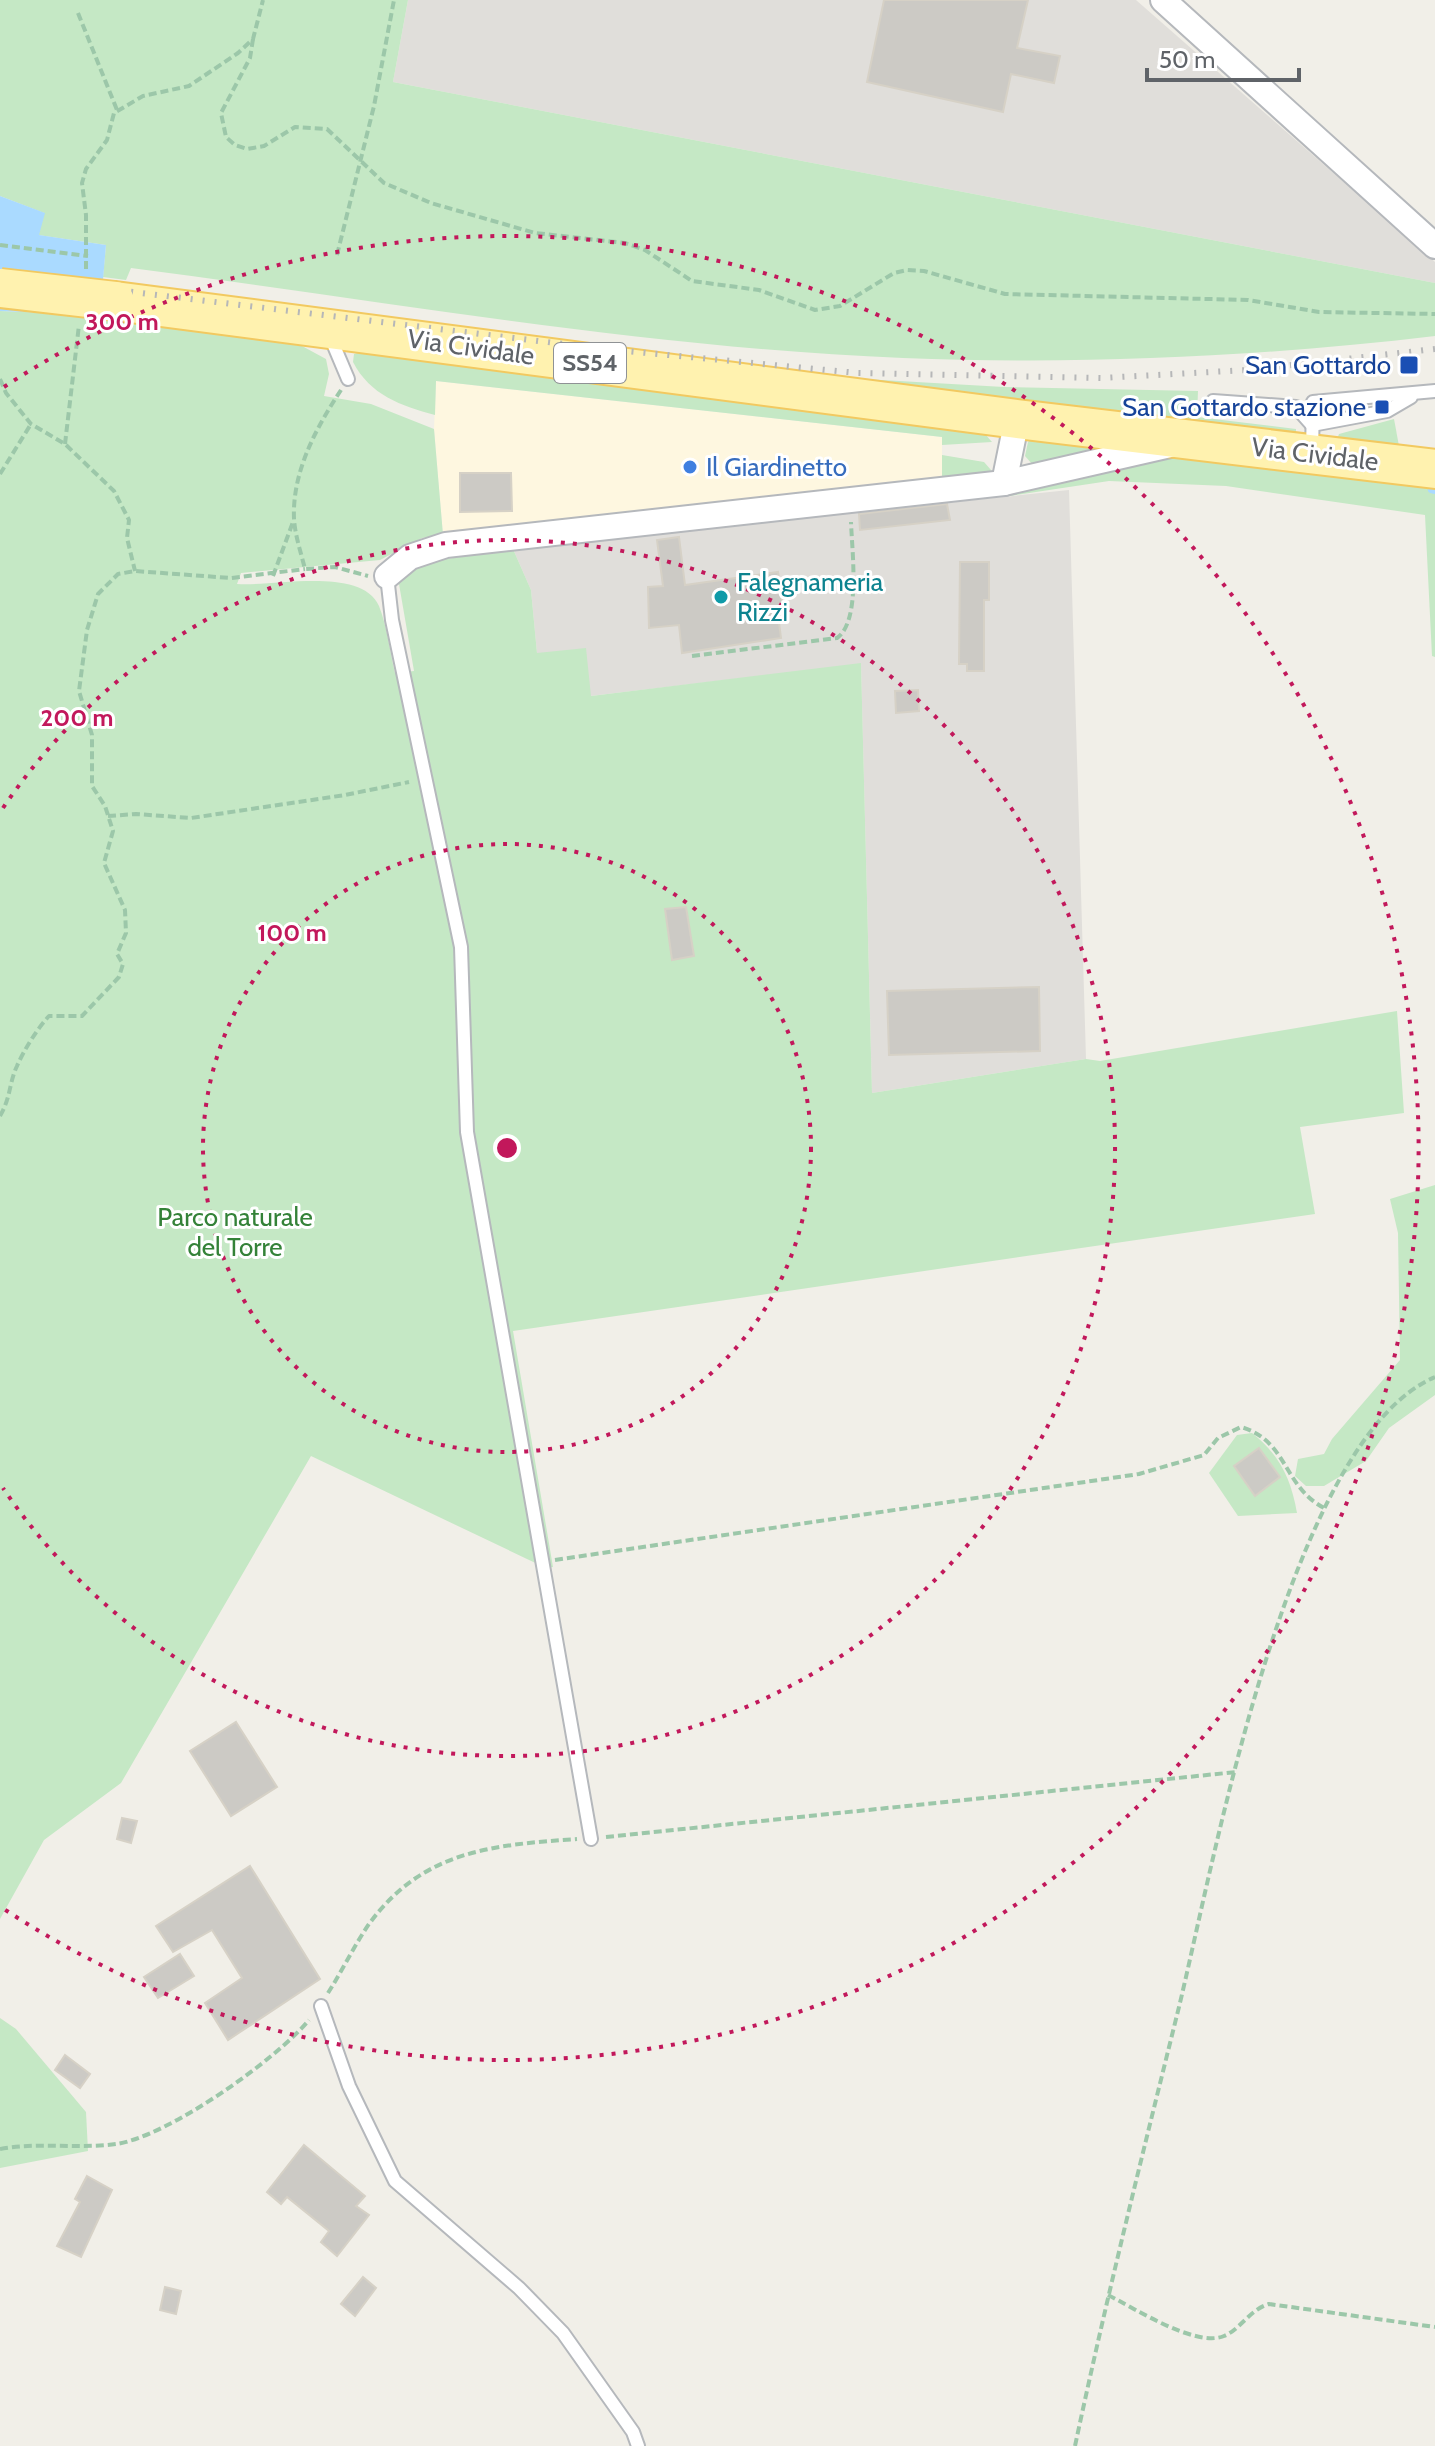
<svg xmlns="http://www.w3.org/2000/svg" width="1435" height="2446" font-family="Cabin,sans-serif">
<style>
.commercial{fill:#fef7e0}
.industrial{fill:#e0deda}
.green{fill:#c5e8c5}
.water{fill:#aadaff}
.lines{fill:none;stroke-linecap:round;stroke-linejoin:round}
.stream{stroke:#aadaff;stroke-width:6}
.building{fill:#cccac5;stroke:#d6d1c6;stroke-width:2}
.lane-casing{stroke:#b5b8bc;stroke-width:16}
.street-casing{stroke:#b5b8bc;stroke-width:28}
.primary-casing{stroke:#f2c960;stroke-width:42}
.path{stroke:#9cc7a9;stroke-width:4;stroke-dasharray:8 4;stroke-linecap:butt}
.lane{stroke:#fff;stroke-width:12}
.street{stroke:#fff;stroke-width:24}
.primary{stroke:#fff2af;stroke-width:38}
.rail{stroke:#b6b7b8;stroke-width:6;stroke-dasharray:2 10;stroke-linecap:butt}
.primary-bridge-casing{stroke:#f2c960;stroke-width:42;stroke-linecap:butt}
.primary-bridge{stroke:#fff2af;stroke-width:38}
.ring{fill:none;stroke:#c2185b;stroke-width:4;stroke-dasharray:4 8}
.transit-dot{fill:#1a4fb4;stroke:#fff;stroke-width:3}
.shop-dot{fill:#3f7fe0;stroke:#fff;stroke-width:3}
.culture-dot{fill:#0f9aa8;stroke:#fff;stroke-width:3}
.labels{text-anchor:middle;stroke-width:6;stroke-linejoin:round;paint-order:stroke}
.shield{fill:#fff;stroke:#8f9295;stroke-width:2}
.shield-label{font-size:24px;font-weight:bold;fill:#5f6368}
.street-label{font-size:26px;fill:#5f6368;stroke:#fff}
.transit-label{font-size:26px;fill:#164399;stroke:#fff;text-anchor:end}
.shop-label{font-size:26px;fill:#366cbe;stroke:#fff;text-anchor:start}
.culture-label{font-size:26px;fill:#0d838f;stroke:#fff;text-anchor:start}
.park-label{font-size:26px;fill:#348238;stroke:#fff}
.centre{fill:#c2185b;stroke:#fff;stroke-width:4}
.ring-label{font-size:24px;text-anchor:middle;font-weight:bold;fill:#c2185b;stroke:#fff;stroke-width:6;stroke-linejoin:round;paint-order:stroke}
</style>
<rect width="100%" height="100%" fill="#f1efe8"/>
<path class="commercial" d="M 436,381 L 942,437 L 942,479 L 443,535 L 434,429 Z"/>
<g class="industrial">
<path d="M 408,0 L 1136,0 L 1435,262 L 1435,283 L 393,82 Z"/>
<path d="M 1069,490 L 1086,1059 L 872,1093 L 861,664 L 590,696 L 537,653 L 531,590 L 513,549 Z"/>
</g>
<g class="green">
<path d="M 0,0 L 408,0 L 393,82 L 1435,283 L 1435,336 C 1259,357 1080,365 903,358 C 647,348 385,301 131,268 L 126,280 L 103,277 L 106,245 L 38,235 L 44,213 L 0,196 Z"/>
<path d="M 0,311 L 100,315 L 302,346 L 326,359 L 329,374 L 324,396 L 371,404 L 434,429 L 443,535 L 422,538 L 380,560 L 241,573 L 237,584 C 273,587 361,566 379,606 C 387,626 390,652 395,673 L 414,671 L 399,584 L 401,576 L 420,563 L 513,549 L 531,590 L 537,653 L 586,648 L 591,696 L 861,663 L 872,1093 L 1086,1059 L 1100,1061 L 1397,1011 L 1404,1113 L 1300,1127 L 1315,1214 L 513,1331 L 553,1567 L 546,1568 L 311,1456 L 121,1783 L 44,1840 L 0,1919 Z"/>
<path d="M 361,352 L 978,426 L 992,442 L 942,445 L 942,437 L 436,381 L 435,415 C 401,406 370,395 353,362 L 354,354 Z"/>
<path d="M 794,375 L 1004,387 L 1198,391 L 1197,417 L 1296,429 L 1296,440 Z"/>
<path d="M 1394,419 L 1399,446 L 1336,442 L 1339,434 Z"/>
<path d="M 1034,437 L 1118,446 L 1033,465 L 1025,456 L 1028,442 Z"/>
<path d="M 942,455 L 984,462 L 991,470 L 989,473 L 942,479 Z"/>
<path d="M 1180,456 L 1435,487 L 1435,657 L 1432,656 L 1425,515 L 1226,486 L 1109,481 L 1010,496 L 1018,489 Z"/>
<path d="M 1435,1185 L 1435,1395 L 1389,1428 L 1366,1461 L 1324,1486 L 1306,1486 L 1295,1476 L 1298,1459 L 1324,1454 L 1332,1439 L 1400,1360 L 1398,1233 L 1390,1199 Z"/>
<path d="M 1252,1433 C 1280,1455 1291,1479 1297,1513 L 1238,1516 L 1209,1473 L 1237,1435 Z"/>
<path d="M 0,2018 L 16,2029 L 86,2112 L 88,2151 L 0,2168 Z"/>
</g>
<path class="water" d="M 0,196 L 45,213 L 39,235 L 106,245 L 100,315 L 0,311 Z"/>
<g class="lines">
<path class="stream" d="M 1431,490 L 1435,491"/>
</g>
<g class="building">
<path d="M 884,0 L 1028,0 L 1017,48 L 1060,56 L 1054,83 L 1011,74 L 1003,112 L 867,82 Z"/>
<path d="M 460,473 L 511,473 L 512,511 L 460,512 Z"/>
<path d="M 947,504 L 950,520 L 860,530 L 859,514 Z"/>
<path d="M 679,537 L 685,585 L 778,572 L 783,607 L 777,607 L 781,638 L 682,653 L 679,625 L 649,628 L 648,587 L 663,586 L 657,540 Z"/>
<path d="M 960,562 L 989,562 L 989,600 L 984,600 L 984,671 L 967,671 L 967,664 L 959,664 Z"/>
<path d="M 918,690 L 919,711 L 896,713 L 895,691 Z"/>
<path d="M 686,907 L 694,956 L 672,960 L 665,909 Z"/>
<path d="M 1039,987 L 1040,1051 L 889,1055 L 887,991 Z"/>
<path d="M 1259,1448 L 1280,1477 L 1255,1496 L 1234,1466 Z"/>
<path d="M 236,1722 L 277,1787 L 231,1816 L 190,1751 Z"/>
<path d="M 122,1818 L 137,1821 L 131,1843 L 117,1839 Z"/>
<path d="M 250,1866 L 320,1979 L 228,2040 L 205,2003 L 242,1978 L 212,1930 L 173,1952 L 156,1926 Z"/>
<path d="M 180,1954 L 194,1976 L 158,1998 L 144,1977 Z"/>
<path d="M 65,2055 L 90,2074 L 80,2088 L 55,2070 Z"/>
<path d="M 304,2145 L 365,2196 L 356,2206 L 369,2215 L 337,2256 L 321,2242 L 329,2231 L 287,2197 L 281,2204 L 267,2192 Z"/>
<path d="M 87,2176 L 112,2190 L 81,2257 L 57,2246 L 80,2202 L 75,2199 Z"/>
<path d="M 363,2277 L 376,2288 L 355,2316 L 341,2304 Z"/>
<path d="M 165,2287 L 181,2291 L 176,2314 L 160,2310 Z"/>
</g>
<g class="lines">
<defs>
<g id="lane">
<path d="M 329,334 L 348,379"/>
<path d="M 1213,401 L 1296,407 L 1312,425"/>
<path d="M 1312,425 L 1387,411 L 1411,397"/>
<path d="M 1312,452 L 1313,402 L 1435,391"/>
<path d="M 387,576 L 392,620 L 461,947 L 467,1132 L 591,1839"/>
<path d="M 321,2006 L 349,2086 L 395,2181 L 519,2288 L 563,2333 L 633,2432 L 638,2446"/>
</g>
<g id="street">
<path d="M 1163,0 L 1435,246"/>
<path d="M 1004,483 L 1017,419"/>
<path d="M 387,576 L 410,557 L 446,545 L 1004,483 L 1170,445"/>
</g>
<path id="primary" d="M 115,301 L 1017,419 L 1435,469"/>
</defs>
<use href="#lane" class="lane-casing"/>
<use href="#street" class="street-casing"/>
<use href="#primary" class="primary-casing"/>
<g class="path">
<path d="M 78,13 L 117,110"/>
<path d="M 253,39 L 250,58 L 221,113 L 226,137 L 235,145 L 247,149 L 264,146 L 295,127 L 327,129 L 384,183 L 431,203 L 535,233 L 625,243 L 645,250 L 692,281 L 759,290 L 815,310 L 840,306 L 894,273 L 907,270 L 924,271 L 1005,294 L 1248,300 L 1319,312 L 1435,314"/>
<path d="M 0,245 L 88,256"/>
<path d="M 337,255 L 374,106 L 394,0"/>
<path d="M 86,269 L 86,215 L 82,183 L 86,169 L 107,140 L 114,113 L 143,96 L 189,86 L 238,53 L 253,39 L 263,0"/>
<path d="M 0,379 L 6,393 L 31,424 L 65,444 L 114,491 L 129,520 L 127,538 L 135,571"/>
<path d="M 341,390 C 316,428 292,472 294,519 C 295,535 301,553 305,569 L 335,567 L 368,576"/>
<path d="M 65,444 L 79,325"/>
<path d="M 0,474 L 31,424"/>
<path d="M 273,576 L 293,522"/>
<path d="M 692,656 L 837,638 C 861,621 852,552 851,522"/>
<path d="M 108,816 L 136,814 L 191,818 L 345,795 L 409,782"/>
<path d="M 0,1116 C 11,1097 9,1083 17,1066 C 24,1050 37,1029 49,1016 L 82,1016 L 119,977 L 123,964 L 117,954 L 126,933 L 125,910 L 104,863 L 113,831 L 105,806 L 92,786 L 92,735 L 79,691 L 87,630 L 98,594 L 118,574 L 135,571 L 231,578 L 305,569"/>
<path d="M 555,1560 L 1139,1474 L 1204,1455 L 1218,1438 L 1241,1427 C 1289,1441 1282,1487 1326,1509"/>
<path d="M 606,1837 L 1236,1772"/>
<path d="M 328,1993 C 342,1971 354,1946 369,1924 C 423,1850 493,1845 577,1839"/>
<path d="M 0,2149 C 39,2142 77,2149 116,2144 C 167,2137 276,2060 309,2020"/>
<path d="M 1108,2295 C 1134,2308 1196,2348 1224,2336 C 1241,2329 1249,2310 1269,2304 L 1435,2327"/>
<path d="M 1075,2446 C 1106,2300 1142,2156 1178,2011 C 1214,1864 1289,1439 1435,1377"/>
</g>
<use href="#lane" class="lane"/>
<use href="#street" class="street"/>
<use href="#primary" class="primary"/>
<path class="rail" d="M 0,276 L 605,349 L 858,373 L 1101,378 L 1248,370 L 1435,349"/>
<defs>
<path id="primary-bridge" d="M 0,288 L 115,301"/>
</defs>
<use href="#primary-bridge" class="primary-bridge-casing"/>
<use href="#primary-bridge" class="primary-bridge"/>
</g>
<g class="ring">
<circle cx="507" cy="1148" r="304"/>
<path d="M3 808A608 608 0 1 1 3 1488"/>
<path d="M4 387A912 912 0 1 1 4 1909"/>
</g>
<g class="transit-dot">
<rect x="1399" y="355" width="20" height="20" rx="4"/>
<rect x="1374" y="399" width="16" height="16" rx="4"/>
</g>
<circle class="shop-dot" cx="690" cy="467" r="8"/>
<circle class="culture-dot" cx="721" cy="597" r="8"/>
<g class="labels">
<rect class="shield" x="554" y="343" width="72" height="40" rx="6"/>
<g class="shield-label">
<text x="590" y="371">SS54</text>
</g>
<g class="street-label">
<text transform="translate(471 347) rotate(8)" y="9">Via Cividale</text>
<text transform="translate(1315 454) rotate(7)" y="9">Via Cividale</text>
</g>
<g class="transit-label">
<text x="1391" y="374">San Gottardo</text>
<text x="1366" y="416">San Gottardo stazione</text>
</g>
<g class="shop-label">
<text x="706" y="476">Il Giardinetto</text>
</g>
<g class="culture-label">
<text x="737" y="591">Falegnameria<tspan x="737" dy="30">Rizzi</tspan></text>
</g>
<g class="park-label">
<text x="235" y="1226">Parco naturale<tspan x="235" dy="30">del Torre</tspan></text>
</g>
</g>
<circle cx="507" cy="1148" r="12" class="centre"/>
<g class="ring-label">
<text x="122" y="330">300 m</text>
<text x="77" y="726">200 m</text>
<text x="292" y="941">100 m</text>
</g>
<path d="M1147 68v12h152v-12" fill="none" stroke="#5f6368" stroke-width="4"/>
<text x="1159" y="68" font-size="24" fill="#5f6368" stroke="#ffffff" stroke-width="6" paint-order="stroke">50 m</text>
</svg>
